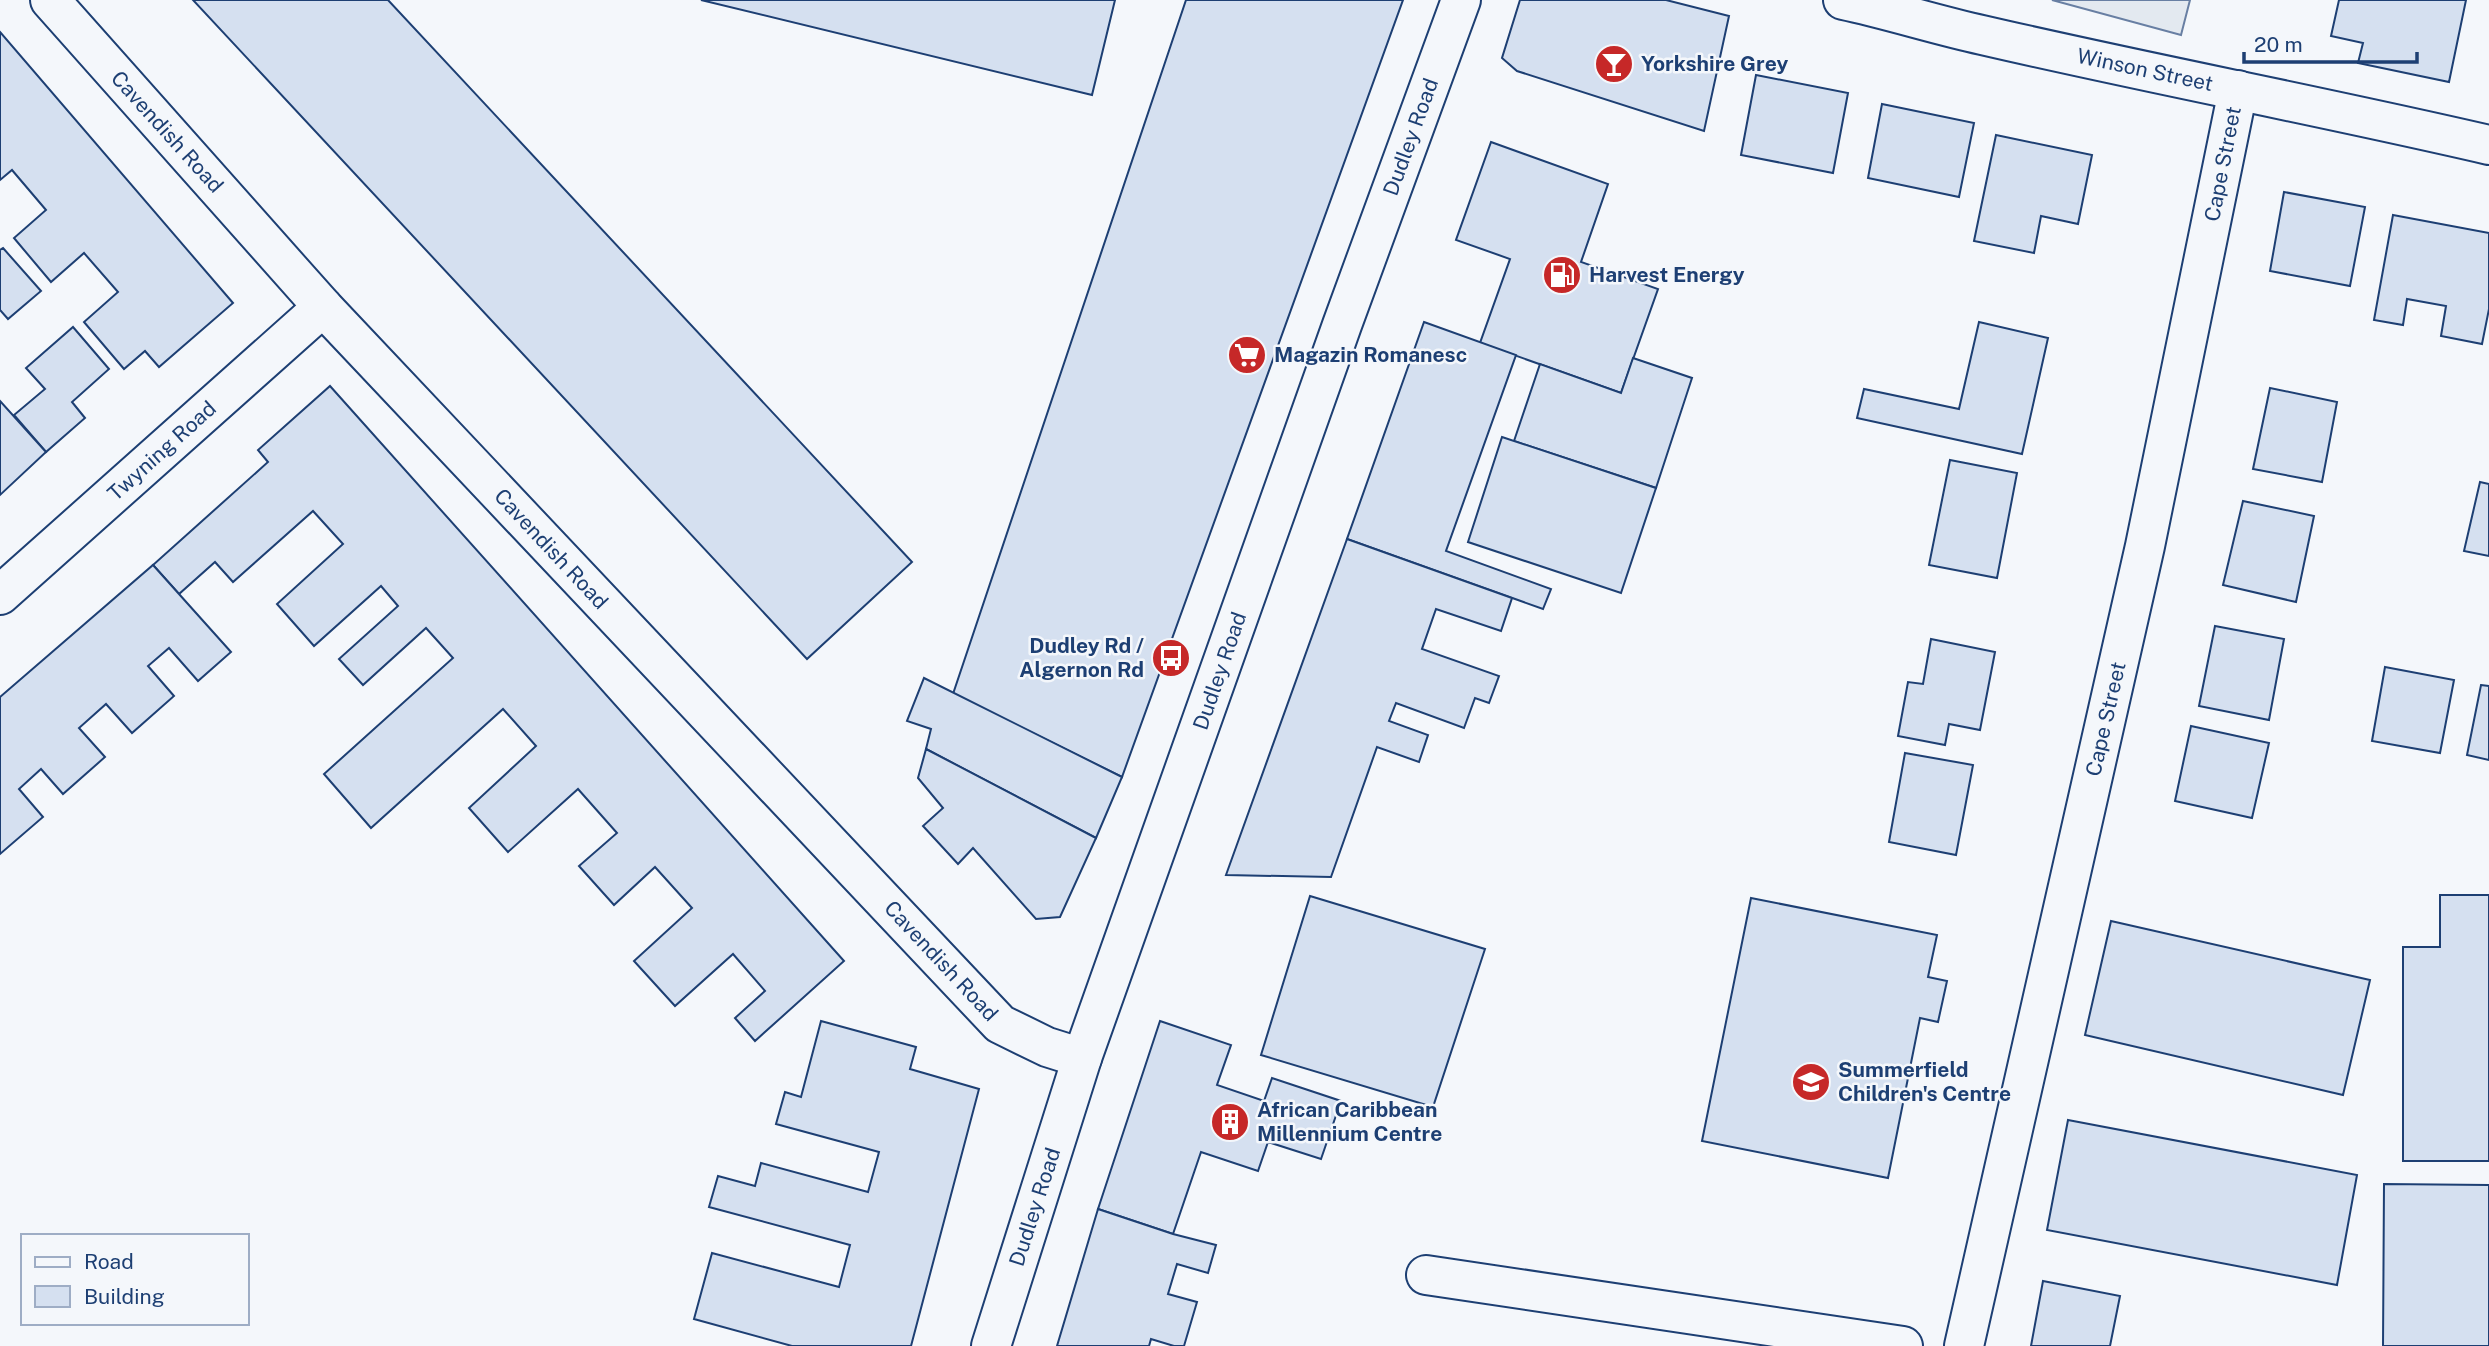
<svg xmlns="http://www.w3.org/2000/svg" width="2489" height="1346" font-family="'Public Sans',sans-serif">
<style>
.green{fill:#e3e9f0;stroke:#687fa3;stroke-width:2}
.building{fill:#d5e0f0;stroke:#1d3f73;stroke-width:2}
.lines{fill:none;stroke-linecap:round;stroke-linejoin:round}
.minor-casing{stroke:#1d3f73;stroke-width:42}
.primary-casing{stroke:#1d3f73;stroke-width:42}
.minor{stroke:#f4f7fb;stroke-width:38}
.primary{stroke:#f4f7fb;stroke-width:38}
.labels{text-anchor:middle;stroke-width:5;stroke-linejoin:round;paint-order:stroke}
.poi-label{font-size:21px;font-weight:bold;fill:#1d3f73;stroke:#f4f7fb;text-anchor:start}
.street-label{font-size:21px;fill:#1d3f73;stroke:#f4f7fb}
</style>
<rect width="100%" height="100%" fill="#f4f7fb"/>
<path class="green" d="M 2052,0 L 2190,0 L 2181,35 Z"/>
<g class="building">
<path d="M 193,0 L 388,0 L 912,562 L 807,659 Z"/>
<path d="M 701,0 L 1115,0 L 1092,95 Z"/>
<path d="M 1186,0 L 1403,0 L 1122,777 L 953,694 Z"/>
<path d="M 1520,0 L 1666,0 L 1729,16 L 1704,131 L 1517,71 L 1502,58 Z"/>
<path d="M 2339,0 L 2466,0 L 2449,82 L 2358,63 L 2363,43 L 2331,36 Z"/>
<path d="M 0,32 L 233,303 L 159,367 L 145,351 L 124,369 L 84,322 L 118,292 L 84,253 L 51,282 L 14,238 L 46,210 L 12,170 L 0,180 Z"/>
<path d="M 1756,75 L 1848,93 L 1833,173 L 1741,155 Z"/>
<path d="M 1882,104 L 1974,123 L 1959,197 L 1868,178 Z"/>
<path d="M 1996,135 L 2092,155 L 2078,224 L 2041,216 L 2034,253 L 1974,241 Z"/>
<path d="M 1491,142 L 1608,184 L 1581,262 L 1658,289 L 1621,393 L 1480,343 L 1510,259 L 1456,240 Z"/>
<path d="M 2284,192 L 2365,207 L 2350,286 L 2270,271 Z"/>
<path d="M 2393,215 L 2489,233 L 2489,309 L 2482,344 L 2441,336 L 2446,306 L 2407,299 L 2403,325 L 2374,320 Z"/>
<path d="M 3,248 L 41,291 L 8,319 L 0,310 L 0,250 Z"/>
<path d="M 1424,322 L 1516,355 L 1446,551 L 1551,589 L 1543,609 L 1347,539 Z"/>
<path d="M 1979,322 L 2048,338 L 2022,454 L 1857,418 L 1864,389 L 1959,409 Z"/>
<path d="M 73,327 L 109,369 L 72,402 L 85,418 L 46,452 L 14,415 L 45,389 L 26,368 Z"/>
<path d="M 1633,358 L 1692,378 L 1656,488 L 1514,441 L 1540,364 L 1621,393 Z"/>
<path d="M 330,386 L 844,961 L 755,1041 L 735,1018 L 765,991 L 733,954 L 675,1006 L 634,961 L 692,908 L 655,867 L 614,905 L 579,866 L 617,833 L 578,789 L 508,852 L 469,808 L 536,746 L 503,709 L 371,828 L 324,774 L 453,658 L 426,628 L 363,685 L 339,659 L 398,606 L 381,586 L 314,646 L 277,604 L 343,544 L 313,511 L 233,582 L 215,562 L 179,594 L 153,565 L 268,462 L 258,450 Z"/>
<path d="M 2270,388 L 2337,402 L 2322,482 L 2253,469 Z"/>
<path d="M 0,401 L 46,452 L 0,495 Z"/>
<path d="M 1502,437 L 1656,488 L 1621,593 L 1468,542 Z"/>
<path d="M 1950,460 L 2017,473 L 1997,578 L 1929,565 Z"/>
<path d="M 2480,482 L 2489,484 L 2489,556 L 2464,551 Z"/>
<path d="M 2243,501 L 2314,516 L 2296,602 L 2223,585 Z"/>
<path d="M 1347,539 L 1512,598 L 1501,631 L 1436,609 L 1422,649 L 1499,676 L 1489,703 L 1475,698 L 1464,728 L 1396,703 L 1389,721 L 1428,735 L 1419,762 L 1377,747 L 1331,877 L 1226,875 Z"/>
<path d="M 153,565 L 231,652 L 198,681 L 169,648 L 148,666 L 174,696 L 132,733 L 106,704 L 79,728 L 105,757 L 63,794 L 41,769 L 19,789 L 43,817 L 0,854 L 0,697 Z"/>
<path d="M 2215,626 L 2284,639 L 2269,720 L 2199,706 Z"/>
<path d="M 1931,639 L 1995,652 L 1980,730 L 1949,724 L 1945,745 L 1898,736 L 1908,682 L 1923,684 Z"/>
<path d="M 2385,667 L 2454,680 L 2440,753 L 2372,741 Z"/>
<path d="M 924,678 L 1122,777 L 1096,838 L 926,749 L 931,729 L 907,721 Z"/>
<path d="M 2481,685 L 2489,686 L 2489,760 L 2467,755 Z"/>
<path d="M 2191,726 L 2269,743 L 2252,818 L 2175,801 Z"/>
<path d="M 926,749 L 1096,838 L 1060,917 L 1036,919 L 973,848 L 958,864 L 923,826 L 943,808 L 918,778 Z"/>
<path d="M 1905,753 L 1973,765 L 1956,855 L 1889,842 Z"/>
<path d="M 2440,895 L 2489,895 L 2489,1161 L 2403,1161 L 2403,947 L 2440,947 Z"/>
<path d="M 1310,896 L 1485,949 L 1433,1107 L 1261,1055 Z"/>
<path d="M 1751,898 L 1937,935 L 1928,977 L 1947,981 L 1938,1022 L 1920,1018 L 1888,1178 L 1702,1141 Z"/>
<path d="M 2111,921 L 2370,980 L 2343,1095 L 2085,1035 Z"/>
<path d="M 821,1021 L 916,1047 L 910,1069 L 979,1089 L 911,1346 L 792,1346 L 694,1319 L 712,1253 L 839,1287 L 850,1245 L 709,1207 L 718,1176 L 755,1186 L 761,1163 L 868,1192 L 879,1152 L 776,1124 L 785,1092 L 801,1097 Z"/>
<path d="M 1160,1021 L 1231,1045 L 1217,1085 L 1264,1101 L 1272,1078 L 1341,1101 L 1321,1159 L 1268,1142 L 1258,1171 L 1201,1152 L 1173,1234 L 1098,1209 Z"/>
<path d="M 2068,1120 L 2357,1175 L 2337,1285 L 2047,1230 Z"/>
<path d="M 2384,1184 L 2489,1185 L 2489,1346 L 2383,1346 Z"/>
<path d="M 1098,1209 L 1173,1234 L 1216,1245 L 1208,1273 L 1177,1264 L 1168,1294 L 1197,1302 L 1184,1346 L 1174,1346 L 1151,1339 L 1149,1346 L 1057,1346 Z"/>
<path d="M 2043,1281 L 2120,1296 L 2110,1346 L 2031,1346 Z"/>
</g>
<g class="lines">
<defs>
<g id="minor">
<path d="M 50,0 L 323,307 L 1000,1024 L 1047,1047 L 1082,1058"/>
<path d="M 1843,0 C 1890,10 1936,25 1982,35 C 2150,74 2321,106 2489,145"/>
<path d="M 0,595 L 323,307"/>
<path d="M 1426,1275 L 1903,1346"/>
<path d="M 1964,1346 L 2145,546 L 2238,90"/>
</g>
<path id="primary" d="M 991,1346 L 1082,1058 L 1342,325 L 1461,0"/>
</defs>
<use href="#minor" class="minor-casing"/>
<use href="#primary" class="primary-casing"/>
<use href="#minor" class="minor"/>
<use href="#primary" class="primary"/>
</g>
<defs>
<symbol id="bar-disc" viewBox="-11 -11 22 22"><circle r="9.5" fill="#c62828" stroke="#f4f7fb"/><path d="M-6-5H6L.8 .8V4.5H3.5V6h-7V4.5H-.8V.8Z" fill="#fff"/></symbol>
<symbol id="fuel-disc" viewBox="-11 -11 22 22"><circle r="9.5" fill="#c62828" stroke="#f4f7fb"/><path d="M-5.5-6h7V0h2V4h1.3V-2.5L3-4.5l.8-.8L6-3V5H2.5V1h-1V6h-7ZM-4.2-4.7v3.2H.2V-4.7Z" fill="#fff"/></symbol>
<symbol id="supermarket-disc" viewBox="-11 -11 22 22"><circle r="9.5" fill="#c62828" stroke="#f4f7fb"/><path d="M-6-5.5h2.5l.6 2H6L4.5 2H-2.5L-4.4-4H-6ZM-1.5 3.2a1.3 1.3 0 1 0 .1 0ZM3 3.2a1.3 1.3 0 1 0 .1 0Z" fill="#fff"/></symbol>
<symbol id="bus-disc" viewBox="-11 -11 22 22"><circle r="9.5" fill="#c62828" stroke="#f4f7fb"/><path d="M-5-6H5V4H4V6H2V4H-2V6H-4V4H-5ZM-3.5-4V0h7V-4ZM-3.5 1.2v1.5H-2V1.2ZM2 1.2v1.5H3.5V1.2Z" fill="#fff"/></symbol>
<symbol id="school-disc" viewBox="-11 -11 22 22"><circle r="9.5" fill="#c62828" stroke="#f4f7fb"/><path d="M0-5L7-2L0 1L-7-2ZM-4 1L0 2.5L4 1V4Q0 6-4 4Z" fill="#fff"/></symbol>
<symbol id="building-disc" viewBox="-11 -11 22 22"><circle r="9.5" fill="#c62828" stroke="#f4f7fb"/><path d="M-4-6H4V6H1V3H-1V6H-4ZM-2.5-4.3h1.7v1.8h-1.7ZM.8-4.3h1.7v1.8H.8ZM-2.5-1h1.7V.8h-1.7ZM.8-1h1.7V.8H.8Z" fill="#fff"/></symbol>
</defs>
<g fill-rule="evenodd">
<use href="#bar-disc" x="1592" y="42" width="44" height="44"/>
<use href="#fuel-disc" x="1540" y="253" width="44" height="44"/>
<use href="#supermarket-disc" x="1225" y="333" width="44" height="44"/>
<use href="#bus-disc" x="1149" y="636" width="44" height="44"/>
<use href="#school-disc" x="1789" y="1060" width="44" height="44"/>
<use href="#building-disc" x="1208" y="1100" width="44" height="44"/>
</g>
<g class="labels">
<g class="poi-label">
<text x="1641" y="71">Yorkshire Grey</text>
<text x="1589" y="282">Harvest Energy</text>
<text x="1274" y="362">Magazin Romanesc</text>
<text x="1144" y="653" text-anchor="end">Dudley Rd /<tspan x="1144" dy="24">Algernon Rd</tspan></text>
<text x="1838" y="1077">Summerfield<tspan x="1838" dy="24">Children's Centre</tspan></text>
<text x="1257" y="1117">African Caribbean<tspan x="1257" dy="24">Millennium Centre</tspan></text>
</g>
<g class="street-label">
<text transform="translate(2145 70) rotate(12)" y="7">Winson Street</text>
<text transform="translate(167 132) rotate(48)" y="7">Cavendish Road</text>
<text transform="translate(1411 137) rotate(-70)" y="7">Dudley Road</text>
<text transform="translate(2223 164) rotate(-79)" y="7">Cape Street</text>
<text transform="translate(162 451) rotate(-42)" y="7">Twyning Road</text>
<text transform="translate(551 549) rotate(47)" y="7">Cavendish Road</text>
<text transform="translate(1220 671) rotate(-71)" y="7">Dudley Road</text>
<text transform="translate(2106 719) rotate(-77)" y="7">Cape Street</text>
<text transform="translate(941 961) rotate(47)" y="7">Cavendish Road</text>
<text transform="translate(1035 1207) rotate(-72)" y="7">Dudley Road</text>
</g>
</g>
<rect x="21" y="1234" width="228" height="91" fill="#f4f7fb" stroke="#9eadc5" stroke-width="2"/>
<rect x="35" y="1257" width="35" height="10" fill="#f4f7fb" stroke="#9eadc5" stroke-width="2"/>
<text x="84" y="1269" font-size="21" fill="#1d3f73">Road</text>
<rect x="35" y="1286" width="35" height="21" fill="#d5e0f0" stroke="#9eadc5" stroke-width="2"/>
<text x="84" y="1304" font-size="21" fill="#1d3f73">Building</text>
<path d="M2244 52v10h173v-10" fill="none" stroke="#1d3f73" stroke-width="3.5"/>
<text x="2254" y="52" font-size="21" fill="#1d3f73" stroke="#f4f7fb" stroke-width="5" paint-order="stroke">20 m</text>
</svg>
